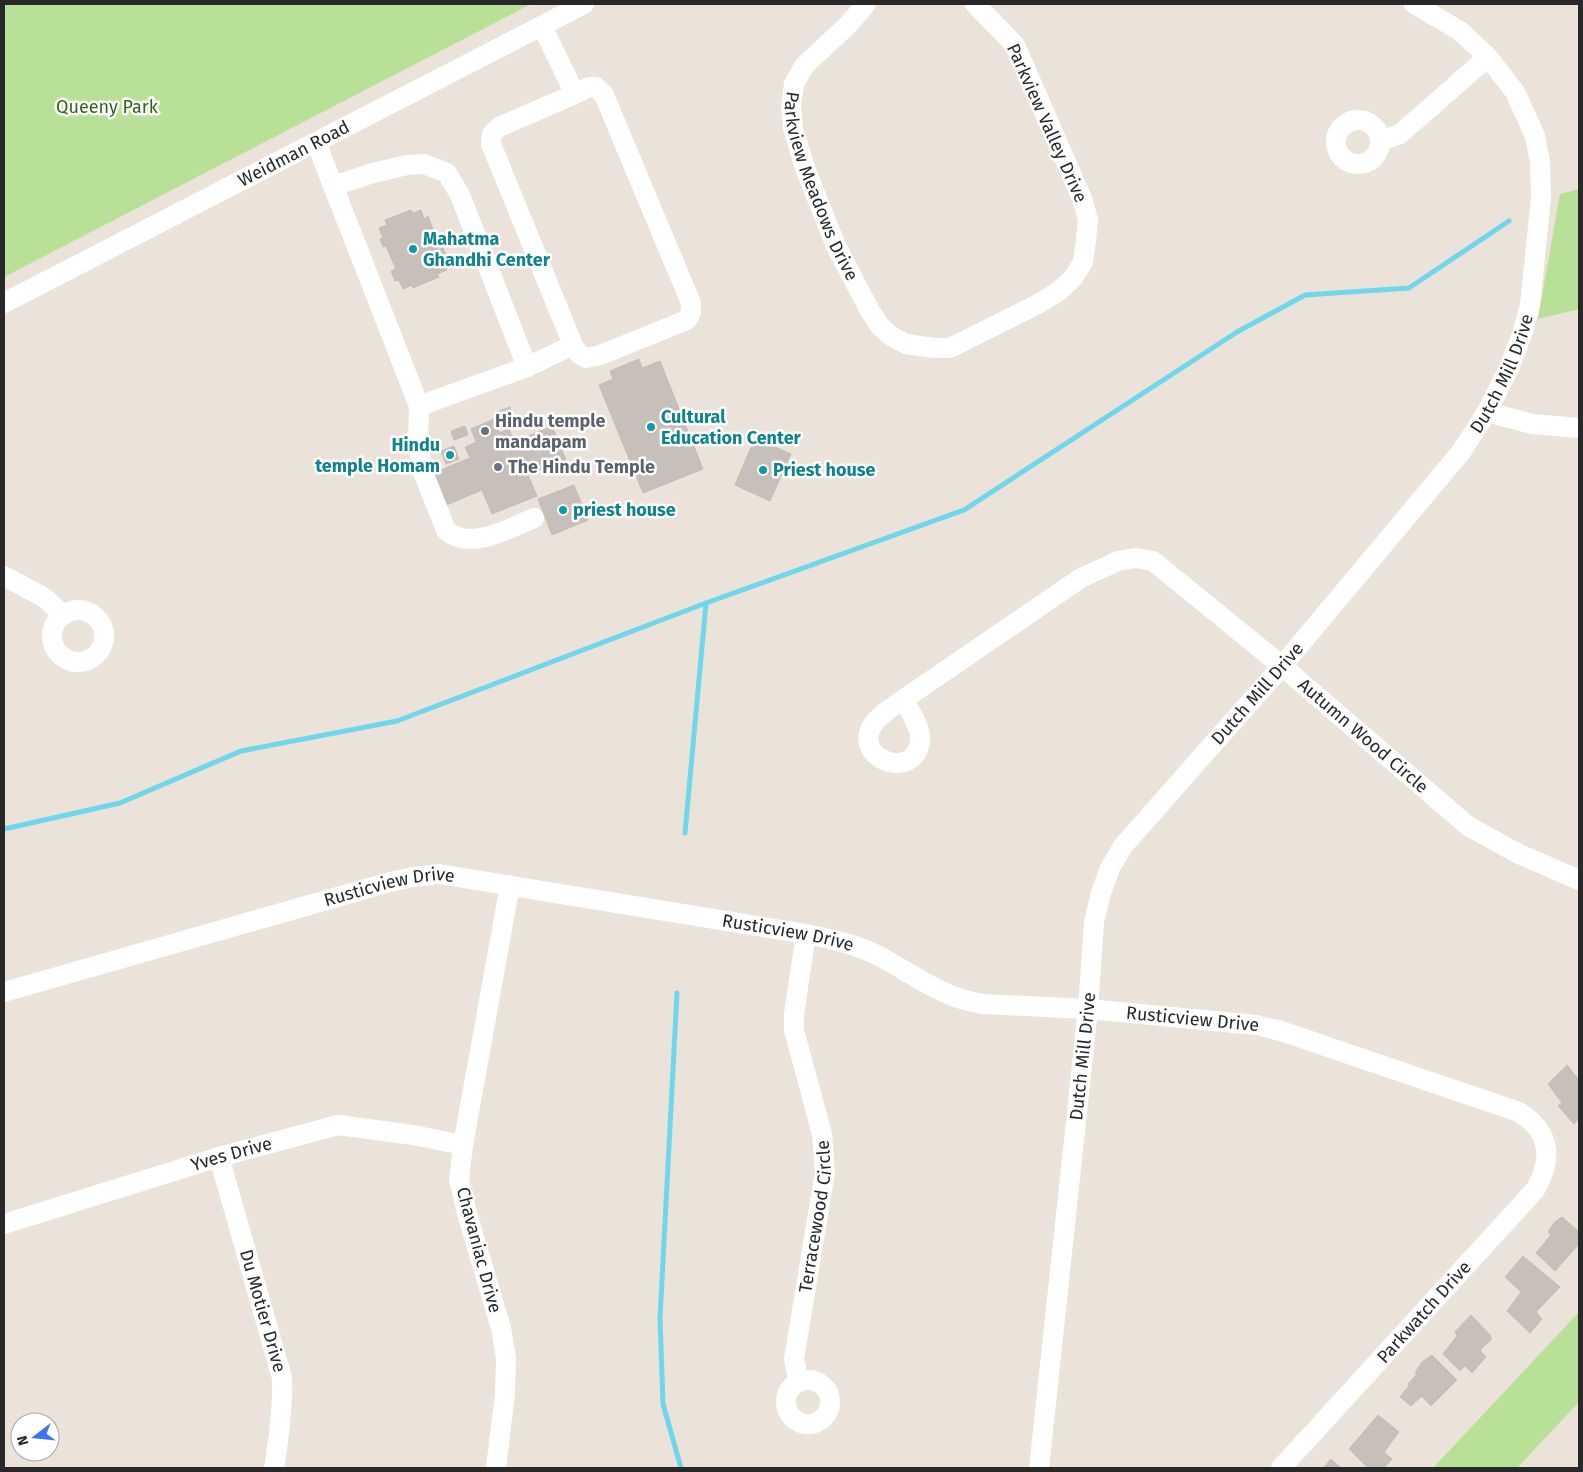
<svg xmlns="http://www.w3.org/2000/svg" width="1583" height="1472" font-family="'Fira Sans',sans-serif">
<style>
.green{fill:#b8e097}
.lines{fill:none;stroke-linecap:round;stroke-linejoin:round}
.stream{stroke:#6fd7eb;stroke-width:5}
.building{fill:#c6bfba;stroke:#c6bdb4}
.minor{stroke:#fff;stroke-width:20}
.culture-dot{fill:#0f9aa8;stroke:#fff;stroke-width:2}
.worship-dot{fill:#6b7280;stroke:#fff;stroke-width:2}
.labels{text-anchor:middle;stroke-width:5;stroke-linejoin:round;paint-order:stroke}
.park-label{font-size:18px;fill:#32631b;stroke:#fff}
.street-label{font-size:18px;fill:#282828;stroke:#fff}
.culture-label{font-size:18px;font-weight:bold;fill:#0d838f;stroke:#fff;text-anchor:start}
.worship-label{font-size:18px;font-weight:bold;fill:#5b616d;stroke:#fff;text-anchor:start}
</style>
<rect width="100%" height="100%" fill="#ebe2da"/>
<g class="green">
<path d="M 4,4 L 531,4 L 4,277 Z"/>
<path d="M 1579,189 L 1579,309 L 1538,319 L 1560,194 Z"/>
<path d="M 1579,1312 L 1579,1402 L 1517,1468 L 1433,1468 Z"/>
</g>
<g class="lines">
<g class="stream">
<path d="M 4,829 L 120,803 L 241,751 L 397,721 L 706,603 L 964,510 L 1237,332 L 1305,295 L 1409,288 L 1509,221"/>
<path d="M 685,833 L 706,603"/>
<path d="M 677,993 L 660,1318 L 663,1404 L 681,1468"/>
</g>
</g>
<g class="building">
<path d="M 411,210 L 413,213 L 421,210 L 424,219 L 428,216 L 433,229 L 430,230 L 439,250 L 443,248 L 448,260 L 445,264 L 447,270 L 437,274 L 439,277 L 413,288 L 412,285 L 403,289 L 399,280 L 395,281 L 391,271 L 396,269 L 386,246 L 383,247 L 380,239 L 383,238 L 379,228 L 387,225 L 385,220 Z"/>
<path d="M 639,359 L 642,368 L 660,361 L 703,469 L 643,493 L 599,385 L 613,379 L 610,371 Z"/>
<path d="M 510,407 L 513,416 L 497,421 L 494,413 Z"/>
<path d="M 494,419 L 499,432 L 476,442 L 471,429 Z"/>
<path d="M 465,426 L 468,435 L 454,440 L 451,431 Z"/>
<path d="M 552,426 L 566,460 L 528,475 L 537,496 L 492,514 L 482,490 L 444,506 L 431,474 L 470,458 L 465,447 L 509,429 L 514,442 Z"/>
<path d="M 755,438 L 791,454 L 770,501 L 735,485 Z"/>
<path d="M 454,446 L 459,459 L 446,464 L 441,451 Z"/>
<path d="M 574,485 L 588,520 L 552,535 L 538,499 Z"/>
<path d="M 1567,1065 L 1579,1080 L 1579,1118 L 1574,1124 L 1558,1106 L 1562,1103 L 1548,1084 Z"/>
<path d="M 1562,1217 L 1579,1232 L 1579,1244 L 1555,1271 L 1536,1253 L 1551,1235 L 1548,1232 L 1555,1222 Z"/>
<path d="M 1523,1256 L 1560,1287 L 1536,1312 L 1542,1319 L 1530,1333 L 1507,1311 L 1521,1292 L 1505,1277 Z"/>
<path d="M 1471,1315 L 1491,1336 L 1491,1340 L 1480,1350 L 1486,1357 L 1472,1373 L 1465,1366 L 1460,1371 L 1443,1354 L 1457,1336 L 1455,1332 Z"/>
<path d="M 1432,1355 L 1457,1380 L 1431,1406 L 1422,1396 L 1411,1406 L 1400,1397 L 1409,1386 L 1408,1384 L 1417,1374 L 1415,1373 L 1422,1362 Z"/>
<path d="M 1378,1415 L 1399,1432 L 1384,1452 L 1392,1459 L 1384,1468 L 1368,1468 L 1349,1449 Z"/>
<path d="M 1331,1459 L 1341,1468 L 1323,1468 Z"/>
</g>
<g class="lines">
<g class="minor">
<path id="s1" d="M 866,4 L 849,24 L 804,66 L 794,84 L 791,106 L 793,128 L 805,168 L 836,246 L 870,311 L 880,326 L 891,336 L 906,344 L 934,348 L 950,348 L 1038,304 L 1059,291 L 1073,278 L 1083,262 L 1086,241 L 1088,220 L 1083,201 L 1015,45 L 975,4"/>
<path d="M 542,26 L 575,94 L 499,127 L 492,134 L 491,144 L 573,345 L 579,354 L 586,358 L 600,355 L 687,320 L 691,312 L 691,303 L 604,95 L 596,87 L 589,87 L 575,94"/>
<circle cx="1358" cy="142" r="22"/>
<path d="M 1381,141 L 1400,134 L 1488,57"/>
<path d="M 316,142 L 419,406 L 527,367 L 460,195 L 447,173 L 424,164 L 407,165 L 373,173 L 333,186"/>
<path id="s2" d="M 4,303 L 584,4"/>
<path d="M 527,367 L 573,345"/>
<path d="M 419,406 L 418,445 L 423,472 L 446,530 C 469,552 510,528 534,518"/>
<path d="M 1487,412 L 1532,424 L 1579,428"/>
<path d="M 4,576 L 45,598 L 63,615"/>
<circle cx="78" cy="636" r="26"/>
<path id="s3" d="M 904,699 L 1081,578 L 1118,561 L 1135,558 L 1153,561 L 1282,666 L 1468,826 L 1517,853 L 1579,880"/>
<path d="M 904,699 C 909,711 922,728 920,741 C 915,783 849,758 874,723 C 882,713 894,706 904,699 Z"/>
<path id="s4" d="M 4,992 L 390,882 L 413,877 L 439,874 L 806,934 C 831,939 855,944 879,956 C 913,974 944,999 983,1004 L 1088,1009 L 1256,1025 L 1281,1031 L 1519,1112 C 1551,1132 1553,1159 1535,1190 L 1281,1468"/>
<path id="s5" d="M 219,1157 L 282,1378 C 283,1409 279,1438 274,1468"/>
<path id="s6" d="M 4,1224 L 219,1157 L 338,1125 L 413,1135 L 463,1145"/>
<circle cx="808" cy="1402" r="22"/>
<path id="s7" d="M 799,1382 L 794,1359 L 825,1172 L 822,1134 L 794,1030 L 794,1014 L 806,934"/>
<path d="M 496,1468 L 505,1393 L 506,1358 L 501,1328 L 468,1217 L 459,1180 L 463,1145 L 510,885"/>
<path id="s8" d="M 1039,1468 L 1088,1009 L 1094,922 L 1101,893 L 1110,868 L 1123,846 L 1282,666 L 1461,452 L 1487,412 L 1510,366 L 1522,334 L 1530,305 L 1541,198 L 1540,162 L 1535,136 L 1515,92 L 1488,57 L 1460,31 L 1414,4"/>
</g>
</g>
<g class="culture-dot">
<circle cx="413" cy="249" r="5"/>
<circle cx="651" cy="427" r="5"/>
<circle cx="450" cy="455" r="5"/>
<circle cx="763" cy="470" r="5"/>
<circle cx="563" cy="510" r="5"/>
</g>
<g class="worship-dot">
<circle cx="485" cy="431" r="5"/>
<circle cx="498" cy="467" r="5"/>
</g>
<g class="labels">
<g class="park-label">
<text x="107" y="113">Queeny Park</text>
</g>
<g class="street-label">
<text transform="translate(1047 123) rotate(66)" y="6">Parkview Valley Drive</text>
<text dy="6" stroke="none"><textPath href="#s2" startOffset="326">Weidman Road</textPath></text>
<text dy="6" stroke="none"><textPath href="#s1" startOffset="216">Parkview Meadows Drive</textPath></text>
<text dy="6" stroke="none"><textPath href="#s8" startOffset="1239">Dutch Mill Drive</textPath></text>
<text dy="6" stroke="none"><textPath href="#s8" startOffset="834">Dutch Mill Drive</textPath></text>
<text dy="6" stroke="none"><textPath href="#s3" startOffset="564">Autumn Wood Circle</textPath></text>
<text dy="6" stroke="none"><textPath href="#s4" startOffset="400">Rusticview Drive</textPath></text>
<text dy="6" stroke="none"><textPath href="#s4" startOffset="805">Rusticview Drive</textPath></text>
<text dy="6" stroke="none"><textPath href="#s4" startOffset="1225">Rusticview Drive</textPath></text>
<text dy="6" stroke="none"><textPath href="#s8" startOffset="414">Dutch Mill Drive</textPath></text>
<text dy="6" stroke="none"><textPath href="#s6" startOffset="238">Yves Drive</textPath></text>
<text dy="6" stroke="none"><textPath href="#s7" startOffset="168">Terracewood Circle</textPath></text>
<text transform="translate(479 1250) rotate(75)" y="6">Chavaniac Drive</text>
<text dy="6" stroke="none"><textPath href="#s5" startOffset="160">Du Motier Drive</textPath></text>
<text transform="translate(1424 1312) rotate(-48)" y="6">Parkwatch Drive</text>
</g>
<g class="culture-label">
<text x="423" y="245">Mahatma<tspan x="423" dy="21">Ghandhi Center</tspan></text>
<text x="661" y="423">Cultural<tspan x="661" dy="21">Education Center</tspan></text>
<text x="440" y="451" text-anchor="end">Hindu<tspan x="440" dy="21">temple Homam</tspan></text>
<text x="773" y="476">Priest house</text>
<text x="573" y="516">priest house</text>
</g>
<g class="worship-label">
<text x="495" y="427">Hindu temple<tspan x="495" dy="21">mandapam</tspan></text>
<text x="508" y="473">The Hindu Temple</text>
</g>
</g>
<rect width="1583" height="1472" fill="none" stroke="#282828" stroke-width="10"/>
<g transform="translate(35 1437) rotate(254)"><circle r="24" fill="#ffffff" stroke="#a9a9a9"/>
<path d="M0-4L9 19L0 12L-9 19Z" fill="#3d73f5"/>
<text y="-8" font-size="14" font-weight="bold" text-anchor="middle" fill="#282828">N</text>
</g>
</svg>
